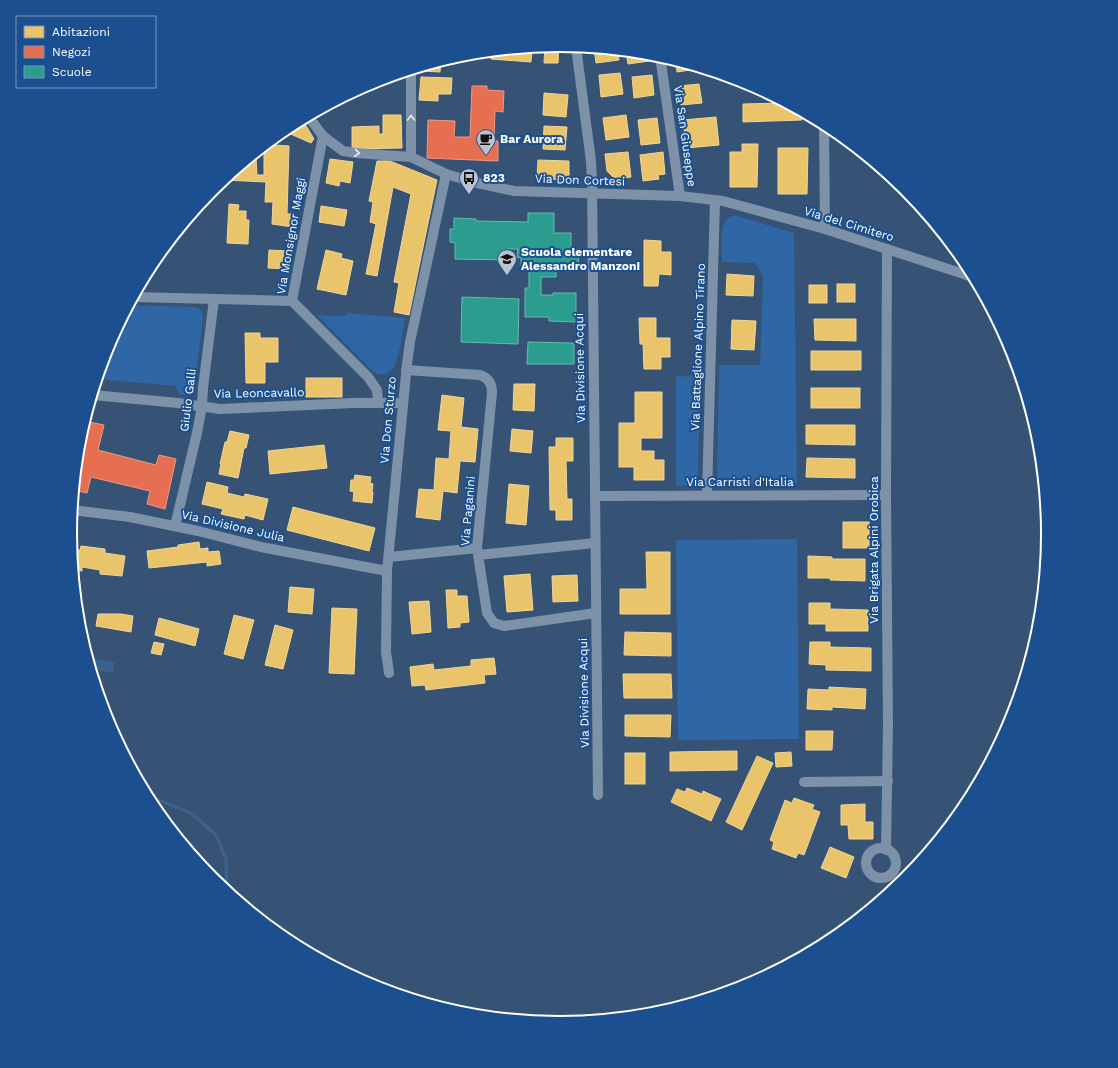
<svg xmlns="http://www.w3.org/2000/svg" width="1118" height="1068" font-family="'Work Sans',sans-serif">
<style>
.green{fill:#2f66a5}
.water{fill:#3b618d}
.homes{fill:#e9c46a;stroke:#f0d697}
.shops{fill:#e76f51;stroke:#ee9a85}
.schools{fill:#2a9d8f;stroke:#6abab1}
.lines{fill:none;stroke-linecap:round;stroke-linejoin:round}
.stream{stroke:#3b618d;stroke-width:3.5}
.minor{stroke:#7d92a8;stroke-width:10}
.oneway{stroke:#e5e9ee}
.labels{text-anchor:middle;stroke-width:4;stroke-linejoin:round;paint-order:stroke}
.street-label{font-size:12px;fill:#fff;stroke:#1b4f8f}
.poi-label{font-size:12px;font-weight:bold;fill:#fff;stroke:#1b4f8f;text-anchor:start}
.rim{fill:none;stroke:#fff;stroke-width:2}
</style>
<rect width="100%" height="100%" fill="#365274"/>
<g class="green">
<path d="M 732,216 L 737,216 L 794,233 L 797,484 L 726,485 L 719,479 L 717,475 L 719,365 L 760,365 L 763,276 L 755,263 L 722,262 C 722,248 717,222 732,216 Z"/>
<path d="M 129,305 L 197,307 L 202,311 L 203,319 L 194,390 L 191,394 L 180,395 L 175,386 L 97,379 L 107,347 Z"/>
<path d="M 347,313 L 405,318 C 403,328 399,360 394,367 C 390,373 383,376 375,373 L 317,315 L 345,316 Z"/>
<path d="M 676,376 L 700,377 L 698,475 C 694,487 686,486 676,486 Z"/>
<path d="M 797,539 L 799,739 L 678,740 L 676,540 Z"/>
</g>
<path class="water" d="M 92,658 L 115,662 L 113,673 L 91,669 L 90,666 Z"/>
<g class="homes">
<path d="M 559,45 L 558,63 L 544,63 L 545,46 Z"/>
<path d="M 532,48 L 531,62 L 491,59 L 491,52 Z"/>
<path d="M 594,48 L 618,51 L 619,60 L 596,63 Z"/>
<path d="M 626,52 L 650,54 L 650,61 L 628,64 Z"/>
<path d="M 441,61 L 440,72 L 421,71 L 421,67 Z"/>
<path d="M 676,61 L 697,67 L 697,69 L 677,72 Z"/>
<path d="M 620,73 L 623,94 L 601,97 L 599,75 Z"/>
<path d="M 652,75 L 654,95 L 634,98 L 632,77 Z"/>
<path d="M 421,77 L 452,78 L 451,94 L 438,94 L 438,101 L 419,100 Z"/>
<path d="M 699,84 L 702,103 L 681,105 L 679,86 Z"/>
<path d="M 544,93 L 568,95 L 566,117 L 543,115 Z"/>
<path d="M 785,103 L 801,112 L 802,120 L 743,122 L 743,104 Z"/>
<path d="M 383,115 L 401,115 L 402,148 L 352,149 L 352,127 L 379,126 L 379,134 L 383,134 Z"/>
<path d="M 626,115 L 629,137 L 606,140 L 603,118 Z"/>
<path d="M 716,117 L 719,145 L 686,148 L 683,120 Z"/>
<path d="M 657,118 L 660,143 L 641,145 L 638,120 Z"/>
<path d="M 302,119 L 314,139 L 311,143 L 286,132 L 282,132 Z"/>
<path d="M 544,126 L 567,127 L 565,150 L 543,149 Z"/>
<path d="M 275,137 L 275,145 L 289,146 L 287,214 L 293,214 L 293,227 L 272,224 L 273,202 L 265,202 L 266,182 L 223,180 L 231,174 L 236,174 L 236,170 L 251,157 L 256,157 L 257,175 L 264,175 L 264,147 Z"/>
<path d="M 742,144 L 758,144 L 757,187 L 730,187 L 730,152 L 742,152 Z"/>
<path d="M 778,148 L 808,148 L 807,194 L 778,194 Z"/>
<path d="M 628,152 L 631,177 L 615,179 L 607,171 L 605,154 Z"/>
<path d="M 663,152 L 665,174 L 658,175 L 659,179 L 643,181 L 640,155 Z"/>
<path d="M 330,159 L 353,162 L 350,183 L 340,181 L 339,186 L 326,183 Z"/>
<path d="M 538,160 L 569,161 L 569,180 L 537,179 Z"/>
<path d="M 377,161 L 390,161 L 437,180 L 409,315 L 394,312 L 399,283 L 394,282 L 411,194 L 393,187 L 377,276 L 366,274 L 376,224 L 370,222 L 373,202 L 369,201 Z"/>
<path d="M 229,204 L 239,205 L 238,211 L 246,211 L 246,220 L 249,220 L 248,244 L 227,243 Z"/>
<path d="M 321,206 L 347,210 L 344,226 L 319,222 Z"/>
<path d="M 644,240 L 661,241 L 661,252 L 671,252 L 671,275 L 659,274 L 658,286 L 644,286 Z"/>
<path d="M 269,250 L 288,251 L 287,269 L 268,268 Z"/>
<path d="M 326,250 L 342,254 L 341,258 L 353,261 L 346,295 L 317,289 Z"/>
<path d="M 727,274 L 754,276 L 753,296 L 726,295 Z"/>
<rect x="837" y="284" width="18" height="18"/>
<rect x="809" y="285" width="18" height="18"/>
<path d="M 639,318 L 656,318 L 656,338 L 670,338 L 670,357 L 661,357 L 661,369 L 644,369 L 643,344 L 640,344 Z"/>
<path d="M 814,319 L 856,319 L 856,341 L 815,340 Z"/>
<path d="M 732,320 L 756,321 L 754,350 L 731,349 Z"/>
<path d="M 245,333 L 260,333 L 260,338 L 278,338 L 278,362 L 265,362 L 265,383 L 246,383 Z"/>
<rect x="811" y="351" width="50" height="19"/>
<rect x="306" y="378" width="36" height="19"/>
<path d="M 514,384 L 535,384 L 534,411 L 513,410 Z"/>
<rect x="811" y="388" width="49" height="20"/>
<path d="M 635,392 L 662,392 L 662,438 L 641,438 L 641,451 L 654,451 L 654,460 L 664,460 L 664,480 L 634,480 L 634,467 L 619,467 L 619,423 L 635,423 Z"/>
<path d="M 442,395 L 464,398 L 461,427 L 478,429 L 475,462 L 460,461 L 457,493 L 443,491 L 440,520 L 416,517 L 419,489 L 434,490 L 436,458 L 449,459 L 451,431 L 438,430 Z"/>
<path d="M 806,425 L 855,425 L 855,445 L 806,444 Z"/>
<path d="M 512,429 L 533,431 L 531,453 L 510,451 Z"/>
<path d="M 230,431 L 249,435 L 246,448 L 244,448 L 238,478 L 219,474 L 221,464 L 220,464 L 225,442 L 227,442 Z"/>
<path d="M 556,438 L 573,438 L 573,461 L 566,461 L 567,499 L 572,499 L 572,520 L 556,520 L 556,510 L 550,510 L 549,447 L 556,447 Z"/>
<path d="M 324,445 L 327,468 L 270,474 L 268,451 Z"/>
<path d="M 807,458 L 855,459 L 855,478 L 806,477 Z"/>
<path d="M 355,475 L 371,477 L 370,483 L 373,484 L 372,492 L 373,492 L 372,503 L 353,501 L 354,492 L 350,491 L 351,480 L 354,480 Z"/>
<path d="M 207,482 L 228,487 L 227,493 L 244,497 L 245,494 L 268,499 L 263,520 L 245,515 L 244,519 L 221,514 L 223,509 L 202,504 Z"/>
<path d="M 509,484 L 529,486 L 526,525 L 506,523 Z"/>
<path d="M 293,507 L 375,528 L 369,551 L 287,530 Z"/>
<rect x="843" y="522" width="26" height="26"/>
<path d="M 199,542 L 200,549 L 208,548 L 208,552 L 219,551 L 221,564 L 207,566 L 207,562 L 149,568 L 147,551 L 178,547 L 178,545 Z"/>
<path d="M 81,546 L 105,549 L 105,553 L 125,556 L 122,576 L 100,574 L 100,570 L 82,567 L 82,571 L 74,570 L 71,549 L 80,550 Z"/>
<path d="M 646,552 L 670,552 L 670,614 L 620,614 L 620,589 L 647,589 Z"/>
<path d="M 808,556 L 832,557 L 832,559 L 865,559 L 865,581 L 830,580 L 830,578 L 808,578 Z"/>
<path d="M 530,574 L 533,610 L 507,612 L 504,576 Z"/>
<path d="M 577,575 L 578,601 L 553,602 L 552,576 Z"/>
<path d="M 290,587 L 314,589 L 312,614 L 288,612 Z"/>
<path d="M 446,590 L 457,590 L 457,596 L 467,596 L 469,622 L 460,623 L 460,627 L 448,628 Z"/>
<path d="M 429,601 L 431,632 L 412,634 L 409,602 Z"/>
<path d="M 809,603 L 830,603 L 830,609 L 868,610 L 868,631 L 826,631 L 826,624 L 809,624 Z"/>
<path d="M 332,608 L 357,609 L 354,674 L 329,673 Z"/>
<path d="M 98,614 L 121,614 L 133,616 L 131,632 L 96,626 Z"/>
<path d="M 234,615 L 254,620 L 243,659 L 224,654 Z"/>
<path d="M 159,618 L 199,629 L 195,646 L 155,635 Z"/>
<path d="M 275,625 L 293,630 L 283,669 L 265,665 Z"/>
<path d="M 625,632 L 671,633 L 671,656 L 624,655 Z"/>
<path d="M 154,642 L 164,644 L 161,655 L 151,653 Z"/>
<path d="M 810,642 L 830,642 L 830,647 L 871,648 L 871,671 L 826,670 L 826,665 L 809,664 Z"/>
<path d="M 494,658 L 496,674 L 484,675 L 485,683 L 426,690 L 425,685 L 412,686 L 410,667 L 433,664 L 434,670 L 471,666 L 471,660 Z"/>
<path d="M 623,674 L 671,674 L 672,698 L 624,698 Z"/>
<path d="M 97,686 L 103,688 L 102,698 L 100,698 Z"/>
<path d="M 829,687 L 866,689 L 865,709 L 832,707 L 832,710 L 807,709 L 808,689 L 829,690 Z"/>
<path d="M 625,715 L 671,715 L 670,737 L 625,736 Z"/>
<path d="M 806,731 L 833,731 L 832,750 L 806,750 Z"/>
<path d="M 737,751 L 737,770 L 670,771 L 670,752 Z"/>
<path d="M 791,752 L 792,766 L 776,767 L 775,753 Z"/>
<rect x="625" y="753" width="20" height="31"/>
<path d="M 757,756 L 773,763 L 742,830 L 726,822 Z"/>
<path d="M 687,788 L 702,794 L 703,791 L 721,799 L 711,821 L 671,802 L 677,789 L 685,792 Z"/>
<path d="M 794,798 L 814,805 L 812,809 L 820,812 L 804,855 L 798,853 L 796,858 L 772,849 L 774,842 L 770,840 L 785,800 L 792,803 Z"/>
<path d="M 865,804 L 865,822 L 873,822 L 873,839 L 849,839 L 848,825 L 841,825 L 841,805 Z"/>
<path d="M 830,847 L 854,857 L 846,878 L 821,868 Z"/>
</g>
<g class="shops">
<path d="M 472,86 L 487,86 L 487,90 L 504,91 L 503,112 L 495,111 L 494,141 L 498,141 L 498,161 L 427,158 L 428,120 L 455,121 L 454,137 L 470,137 Z"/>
<path d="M 85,421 L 104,425 L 98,450 L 156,465 L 159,455 L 176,459 L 165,509 L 147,504 L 150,491 L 91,477 L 87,493 L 74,490 L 79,438 Z"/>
</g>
<g class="schools">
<path d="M 528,213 L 554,213 L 554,233 L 571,233 L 571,249 L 578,249 L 579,266 L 569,266 L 569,271 L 556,271 L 556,277 L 541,277 L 541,295 L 553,295 L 553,293 L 576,293 L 576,322 L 549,321 L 549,317 L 525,317 L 525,288 L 529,288 L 529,265 L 521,265 L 521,258 L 517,257 L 518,249 L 507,249 L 507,260 L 455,259 L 455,243 L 450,242 L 450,229 L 454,229 L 454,218 L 476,219 L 476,221 L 528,222 Z"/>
<path d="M 462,297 L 519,299 L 518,344 L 461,342 Z"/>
<path d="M 528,342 L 574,343 L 574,364 L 527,364 Z"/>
</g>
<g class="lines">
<path class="stream" d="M 148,798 L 156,799 L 191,813 L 216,835 L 226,859 L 227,891"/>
<g class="minor">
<path d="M 576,47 L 591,161 L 592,180 L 598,795"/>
<path d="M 660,56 L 680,196"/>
<path d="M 411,70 L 411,157"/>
<path d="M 308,116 L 323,136 L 343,151 L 356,153 L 411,157 L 446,174 L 477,183 L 514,191 L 680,196 L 723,201 L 825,229 L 973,277"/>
<path d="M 824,124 L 825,229"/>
<path d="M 323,136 L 292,301 L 368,377 L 377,390 L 378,403"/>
<path d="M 134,297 L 292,301"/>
<path d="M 406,370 L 480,375 C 489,378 492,384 492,393 L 477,548 L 487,613 L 494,623 L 504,626 L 596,613"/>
<path d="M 93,395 L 178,403 L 220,409 L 353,403 L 403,403"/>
<path d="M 707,495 L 715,200"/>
<path d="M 595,496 L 886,495"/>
<path d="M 72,510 L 130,517 L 198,531 L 261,547 L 387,571"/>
<path d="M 175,526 L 197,433 L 202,406 L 203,388 L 214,299"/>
<path d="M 478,555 L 595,543"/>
<path d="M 389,557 L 477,548"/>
<path d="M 389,673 L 386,652 L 387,571 L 407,364 L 410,342 L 446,174"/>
<path d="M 804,782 L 888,781"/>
<circle cx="881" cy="863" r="15"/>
<path d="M 886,850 L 888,725 L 886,495 L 887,249"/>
</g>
</g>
<defs><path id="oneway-chevron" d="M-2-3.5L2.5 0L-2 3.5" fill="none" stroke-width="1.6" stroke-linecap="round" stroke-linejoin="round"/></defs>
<g class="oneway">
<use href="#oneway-chevron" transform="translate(411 118) rotate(-90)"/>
<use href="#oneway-chevron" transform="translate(357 153) rotate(6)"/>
</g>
<defs>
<symbol id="cafe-pin" viewBox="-11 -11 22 30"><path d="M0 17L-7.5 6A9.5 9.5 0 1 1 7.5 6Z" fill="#b9c2ce" stroke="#1b4f8f"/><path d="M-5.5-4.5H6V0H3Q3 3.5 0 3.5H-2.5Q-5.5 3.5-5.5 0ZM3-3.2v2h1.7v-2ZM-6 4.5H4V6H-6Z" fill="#111"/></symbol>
<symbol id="bus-pin" viewBox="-11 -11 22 30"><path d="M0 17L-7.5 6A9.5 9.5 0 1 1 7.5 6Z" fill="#b9c2ce" stroke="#1b4f8f"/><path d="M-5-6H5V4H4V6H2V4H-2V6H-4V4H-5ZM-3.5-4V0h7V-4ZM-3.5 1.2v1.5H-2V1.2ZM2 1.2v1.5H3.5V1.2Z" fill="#111"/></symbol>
<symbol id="school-pin" viewBox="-11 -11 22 30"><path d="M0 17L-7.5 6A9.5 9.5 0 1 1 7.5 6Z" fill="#b9c2ce" stroke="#1b4f8f"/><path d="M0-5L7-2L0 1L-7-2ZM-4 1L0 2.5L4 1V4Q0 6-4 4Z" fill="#111"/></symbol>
</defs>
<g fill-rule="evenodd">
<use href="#cafe-pin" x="475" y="128" width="22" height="30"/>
<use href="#bus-pin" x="458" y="167" width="22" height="30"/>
<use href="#school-pin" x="496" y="248" width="22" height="30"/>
</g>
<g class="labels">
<g class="street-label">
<text transform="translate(685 136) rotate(82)" y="4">Via San Giuseppe</text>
<text transform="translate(580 180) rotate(2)" y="4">Via Don Cortesi</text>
<text transform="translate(849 224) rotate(17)" y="4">Via del Cimitero</text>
<text transform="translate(291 236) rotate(-80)" y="4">Via Monsignor Maggi</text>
<text transform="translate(698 347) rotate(-88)" y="4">Via Battaglione Alpino Tirano</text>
<text transform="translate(580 368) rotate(-91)" y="4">Via Divisione Acqui</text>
<text transform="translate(259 393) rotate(-1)" y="4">Via Leoncavallo</text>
<text transform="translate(188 400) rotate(-83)" y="4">Giulio Galli</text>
<text transform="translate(388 420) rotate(-85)" y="4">Via Don Sturzo</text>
<text x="740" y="486">Via Carristi d'Italia</text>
<text transform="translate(468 511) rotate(-85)" y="4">Via Paganini</text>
<text transform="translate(233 526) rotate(13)" y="4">Via Divisione Julia</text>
<text transform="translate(874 550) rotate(-90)" y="4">Via Brigata Alpini Orobica</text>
<text transform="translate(584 693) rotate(-91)" y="4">Via Divisione Acqui</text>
</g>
<g class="poi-label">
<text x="500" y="143">Bar Aurora</text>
<text x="483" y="182">823</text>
<text x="521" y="256">Scuola elementare<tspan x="521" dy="14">Alessandro Manzoni</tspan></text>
</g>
</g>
<path d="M0 0H1118V1068H0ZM77 534a482 482 0 1 1 964 0a482 482 0 1 1-964 0Z" fill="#1b4f8f" fill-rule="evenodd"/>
<path class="rim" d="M77 534a482 482 0 1 1 964 0a482 482 0 1 1-964 0Z"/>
<rect x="16" y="16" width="140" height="72" fill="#1b4f8f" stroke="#7695bc"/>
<rect x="24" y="26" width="20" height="12" fill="#e9c46a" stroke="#7695bc"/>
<text x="52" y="36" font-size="12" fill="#ffffff">Abitazioni</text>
<rect x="24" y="46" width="20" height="12" fill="#e76f51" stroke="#7695bc"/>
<text x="52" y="56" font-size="12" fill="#ffffff">Negozi</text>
<rect x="24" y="66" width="20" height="12" fill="#2a9d8f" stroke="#7695bc"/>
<text x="52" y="76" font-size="12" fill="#ffffff">Scuole</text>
</svg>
